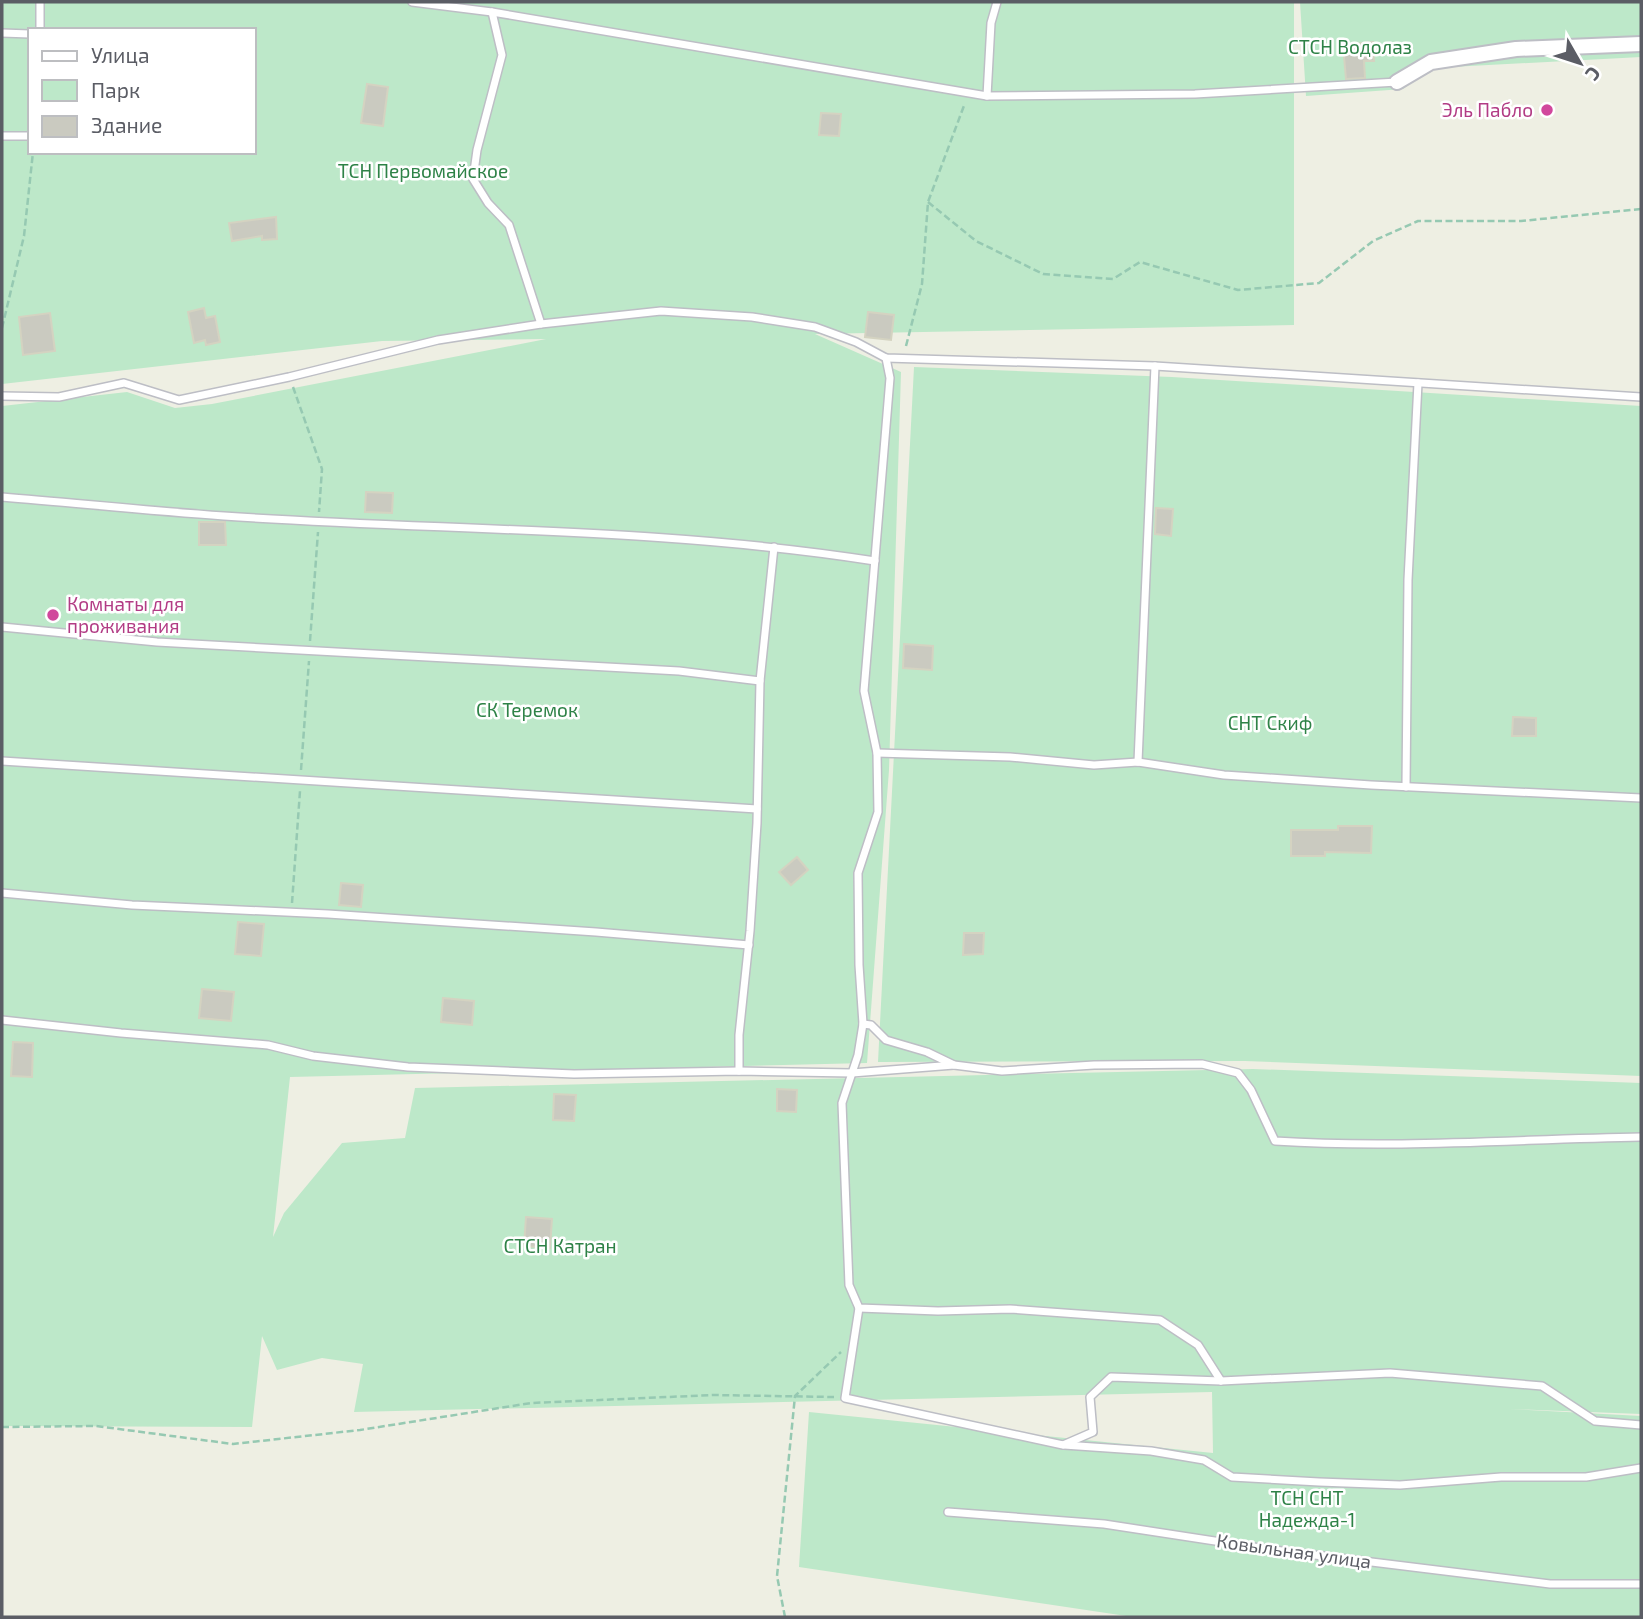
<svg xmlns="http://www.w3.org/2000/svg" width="1643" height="1619" font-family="'Exo 2',sans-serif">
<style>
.green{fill:#bde8c9;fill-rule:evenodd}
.building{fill:#cacac0;stroke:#d4d3c1;stroke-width:2}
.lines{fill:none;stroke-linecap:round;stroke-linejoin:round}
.lane-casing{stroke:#bdbec5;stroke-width:10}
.street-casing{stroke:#bdbec5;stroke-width:18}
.path{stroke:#96c9b2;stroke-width:2.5;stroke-dasharray:7 3.5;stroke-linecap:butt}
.lane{stroke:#fff;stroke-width:7}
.street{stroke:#fff;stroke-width:14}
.hotel-dot{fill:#d1479c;stroke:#fff;stroke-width:2.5}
.labels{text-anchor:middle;stroke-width:5;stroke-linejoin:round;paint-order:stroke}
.park-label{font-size:19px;fill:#2e8247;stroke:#fff}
.hotel-label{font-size:19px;fill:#b23c85;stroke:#fff;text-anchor:end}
.street-label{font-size:19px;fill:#5b5d65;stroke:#fff}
</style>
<rect width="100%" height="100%" fill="#eeefe3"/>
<g class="green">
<path d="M 2,2 L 1294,2 L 1294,325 L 815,334 L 901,372 L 889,770 L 867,1063 L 290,1077 L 273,1237 L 284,1213 L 342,1143 L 405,1138 L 415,1088 L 1253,1069 L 1641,1083 L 1641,1414 L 1508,1409 L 1641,1416 L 1641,1617 L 1133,1617 L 799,1567 L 809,1412 L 1213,1453 L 1212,1392 L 354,1412 L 363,1364 L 322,1358 L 277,1370 L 262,1336 L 252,1427 L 2,1426 L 2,406 L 127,392 L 175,408 L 212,404 L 546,339 L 382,341 L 2,384 ZM 30,30 L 254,30 L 254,152 L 30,152 Z"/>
<path d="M 1300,2 L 1641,2 L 1641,57 L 1432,68 L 1403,89 L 1306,96 Z"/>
<path d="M 914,367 L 1172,377 L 1641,406 L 1641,1076 L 1245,1061 L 878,1062 Z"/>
</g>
<g class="building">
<path d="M 1373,42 L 1374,61 L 1364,61 L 1365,78 L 1346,79 L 1343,45 Z"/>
<path d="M 367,84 L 388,87 L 383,126 L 361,123 Z"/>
<path d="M 821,113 L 841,114 L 839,136 L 819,135 Z"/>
<path d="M 276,217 L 277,239 L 262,240 L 262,236 L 232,241 L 229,223 Z"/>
<path d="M 204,308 L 206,318 L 215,316 L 220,342 L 206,345 L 205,340 L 194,343 L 188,312 Z"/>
<path d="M 868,312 L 894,315 L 891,340 L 865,337 Z"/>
<path d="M 50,313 L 55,351 L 23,355 L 19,317 Z"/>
<path d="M 366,492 L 393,493 L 392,513 L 365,512 Z"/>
<path d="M 1156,508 L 1173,509 L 1171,536 L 1155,534 Z"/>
<path d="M 199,522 L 225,522 L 226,545 L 199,545 Z"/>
<path d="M 904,644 L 933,646 L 932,670 L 903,668 Z"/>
<path d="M 1513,717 L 1536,718 L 1536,736 L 1512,736 Z"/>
<path d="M 1338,826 L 1372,826 L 1371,853 L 1325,852 L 1325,856 L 1291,856 L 1291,830 L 1338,830 Z"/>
<path d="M 797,857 L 808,870 L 791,885 L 779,872 Z"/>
<path d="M 341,883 L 363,885 L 361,907 L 339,905 Z"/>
<path d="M 238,922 L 264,924 L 261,956 L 235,954 Z"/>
<path d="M 964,933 L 984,933 L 983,954 L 963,955 Z"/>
<path d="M 202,989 L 234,992 L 231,1021 L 199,1018 Z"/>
<path d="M 443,998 L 474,1001 L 472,1025 L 441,1022 Z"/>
<path d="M 13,1042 L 33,1043 L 32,1077 L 11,1076 Z"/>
<path d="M 777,1089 L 797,1090 L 796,1112 L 777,1111 Z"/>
<path d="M 554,1094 L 576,1095 L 574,1121 L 553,1120 Z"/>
<path d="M 526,1217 L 552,1219 L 550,1248 L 524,1246 Z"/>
</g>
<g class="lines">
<defs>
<g id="lane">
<path d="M 412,2 L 492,12 L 987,96 L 1195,94 L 1397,82"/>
<path d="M 492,12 L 502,55 L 477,150 L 473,179 L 488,203 L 509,225 L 541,324 L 661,311 L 752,317 L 815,327 L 856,342 L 886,358 L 1155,366 L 1641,397"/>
<path d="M 40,30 L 40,2"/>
<path d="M 2,33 L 30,34"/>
<path d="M 987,96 L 991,23 L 997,2"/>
<path d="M 2,136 L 30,136"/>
<path d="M 886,358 L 890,378 L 864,691 L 877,753 L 878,812 L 858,873 L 859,965 L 863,1024 L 858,1055 L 842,1103 L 849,1285 L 859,1308 L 938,1311 L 1010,1309 L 1160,1320 L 1198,1345 L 1221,1381"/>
<path d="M 2,396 L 59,397 L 124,383 L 179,400 L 289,377 L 438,340 L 541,324"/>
<path d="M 2,497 C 76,503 150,511 224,516 C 441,531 659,527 875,561"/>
<path d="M 2,627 L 157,642 L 679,671 L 760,681"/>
<path d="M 877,753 L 1010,757 L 1094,765 L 1138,762 L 1224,775 L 1371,785 L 1641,798"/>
<path d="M 2,761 L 757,809"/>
<path d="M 1138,762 L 1155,366"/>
<path d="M 1406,787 L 1408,580 L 1418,383"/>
<path d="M 2,893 L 132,905 L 328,914 L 596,932 L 749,945"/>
<path d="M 2,1020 L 121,1033 L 268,1045 L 313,1056 L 408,1067 L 574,1074 L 739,1071 L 852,1073 L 954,1065"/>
<path d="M 863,1024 L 871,1025 L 886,1040 L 927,1052 L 954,1065 L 1002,1071 L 1094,1065 L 1202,1064 L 1238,1073 L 1251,1090 L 1275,1141 C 1397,1149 1519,1139 1641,1137"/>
<path d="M 739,1071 L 739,1035 L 750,931 L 757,823 L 760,681 L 774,547"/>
<path d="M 859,1308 L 845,1398 L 1063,1445 L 1093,1432 L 1090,1397 L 1111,1377 L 1221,1381 L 1390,1373 L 1542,1386 L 1595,1421 L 1641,1425"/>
<path d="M 1064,1445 L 1151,1451 L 1204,1460 L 1232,1477 L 1319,1482 L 1400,1485 L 1501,1477 L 1586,1477 L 1641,1468"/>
<path d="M 948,1512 L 1104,1524 L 1274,1550 L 1550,1584 L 1641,1584"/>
</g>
<path id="street" d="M 1397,82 L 1431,62 L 1516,49 L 1641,44"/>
</defs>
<use href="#lane" class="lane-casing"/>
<use href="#street" class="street-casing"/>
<g class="path">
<path d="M 928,202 L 976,241 L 1043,274 L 1113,279 L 1140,262 L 1238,290 L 1319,283 L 1373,241 L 1418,221 L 1521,221 L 1641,209"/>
<path d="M 2,328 L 24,236 L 33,152"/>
<path d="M 906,346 L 922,284 L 928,202 L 965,103"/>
<path d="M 293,387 L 322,469 L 319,512"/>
<path d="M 310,641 L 318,532"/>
<path d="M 301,770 L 309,661"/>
<path d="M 292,903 L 300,791"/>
<path d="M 2,1427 L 96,1426 L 233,1444 L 360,1430 L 531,1403 L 713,1395 L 834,1397"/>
<path d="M 785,1617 L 777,1576 L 795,1396 L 841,1352"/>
</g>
<use href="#lane" class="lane"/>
<use href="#street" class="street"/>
</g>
<g class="hotel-dot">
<circle cx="1547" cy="110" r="7"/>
<circle cx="53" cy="615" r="7"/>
</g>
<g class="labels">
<g class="park-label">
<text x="1350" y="54">СТСН Водолаз</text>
<text x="423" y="178">ТСН Первомайское</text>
<text x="527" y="717">СК Теремок</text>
<text x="1270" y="730">СНТ Скиф</text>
<text x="560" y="1253">СТСН Катран</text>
<text x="1307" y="1505">ТСН СНТ<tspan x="1307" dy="22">Надежда-1</tspan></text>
</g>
<g class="hotel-label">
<text x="1533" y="117">Эль Пабло</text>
<text x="67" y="611" text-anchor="start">Комнаты для<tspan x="67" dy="22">проживания</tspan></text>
</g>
<g class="street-label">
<text transform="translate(1294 1551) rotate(8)" y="7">Ковыльная улица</text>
</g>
</g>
<rect width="1643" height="1619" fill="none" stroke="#5b5d65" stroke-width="7"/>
<rect x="28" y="28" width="228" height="126" fill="#ffffff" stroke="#bdbec1" stroke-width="2"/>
<rect x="42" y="51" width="35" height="10" fill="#ffffff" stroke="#bdbec1" stroke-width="2"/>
<text x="91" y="63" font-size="21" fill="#5b5d65">Улица</text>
<rect x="42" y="80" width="35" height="21" fill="#bde8c9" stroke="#bdbec1" stroke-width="2"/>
<text x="91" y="98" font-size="21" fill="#5b5d65">Парк</text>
<rect x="42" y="116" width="35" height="21" fill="#cacac0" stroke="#bdbec1" stroke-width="2"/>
<text x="91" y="133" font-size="21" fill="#5b5d65">Здание</text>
<g transform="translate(1580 63) rotate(129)" stroke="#ffffff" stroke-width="5" paint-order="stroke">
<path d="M0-5L12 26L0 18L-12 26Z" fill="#5b5d65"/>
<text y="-10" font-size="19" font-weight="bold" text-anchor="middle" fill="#5b5d65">С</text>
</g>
</svg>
